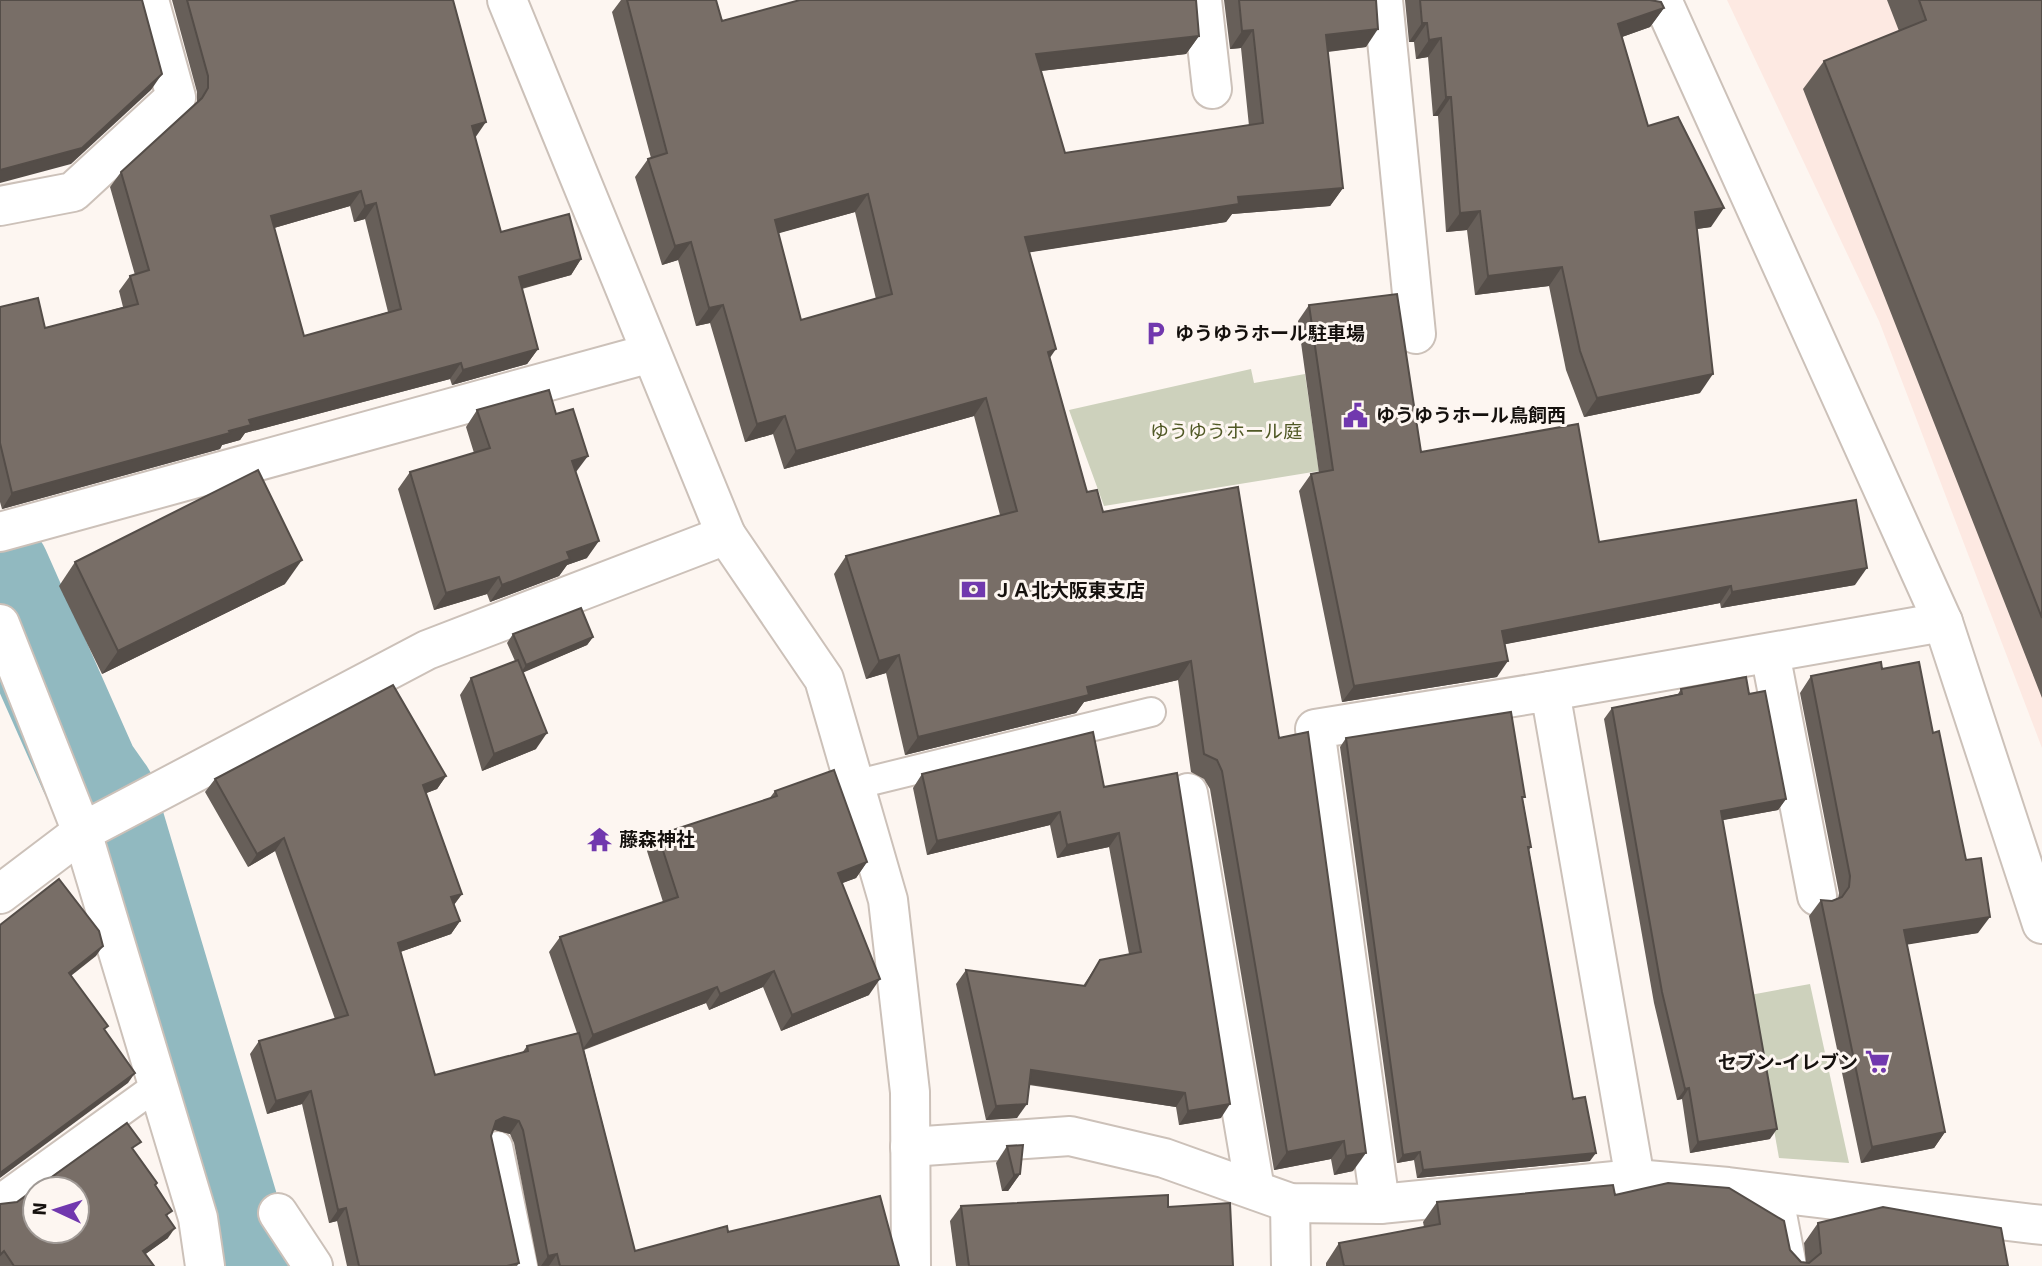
<svg xmlns="http://www.w3.org/2000/svg" width="2042" height="1266" font-family="Signika,'Noto Sans JP',sans-serif">
<style>
.industrial{fill:#fde9e2}
.green{fill:#cdd1bc}
.lines{fill:none;stroke-linecap:round;stroke-linejoin:round}
.river{stroke:#91b9c0;stroke-width:100}
.lane-casing{stroke:#ccc1b9;stroke-width:32}
.street-casing{stroke:#ccc1b9;stroke-width:42}
.secondary-casing{stroke:#ccc1b9;stroke-width:42}
.lane{stroke:#fff;stroke-width:28}
.street{stroke:#fff;stroke-width:38}
.secondary{stroke:#fff;stroke-width:38}
.wall{fill:#675f59;fill-rule:evenodd}
.shaded-wall{fill:#544d48}
.building{fill:#786e67;stroke:#544d48;stroke-width:2;fill-rule:evenodd}
.labels{text-anchor:middle;stroke-width:6;stroke-linejoin:round;paint-order:stroke}
.poi-label{font-size:19px;font-weight:bold;fill:#15110e;stroke:#fdf6f1;text-anchor:start}
.park-label{font-size:19px;fill:#505825;stroke:#fdf6f1}
</style>
<rect width="100%" height="100%" fill="#fdf6f1"/>
<path class="industrial" d="M 1727,0 L 2042,0 L 2042,748 L 1879,321 Z"/>
<g class="green">
<path d="M 1251,369 L 1254,383 L 1305,374 L 1319,471 L 1104,506 L 1069,410 Z"/>
<path d="M 1810,984 L 1849,1163 L 1779,1158 L 1750,995 Z"/>
</g>
<g class="lines">
<path class="river" d="M 0,570 L 89,771 L 106,795 L 238,1239 L 262,1266"/>
<defs>
<g id="lane">
<path d="M 854,785 L 1151,712"/>
<path d="M 498,1146 L 523,1266"/>
<path d="M 1778,1193 L 1792,1266"/>
<path d="M 0,1199 L 158,1085"/>
</g>
<g id="street">
<path d="M 1202,0 L 1212,89"/>
<path d="M 1383,0 L 1416,334"/>
<path d="M 0,206 L 73,192 L 176,97 L 149,0"/>
<path d="M 0,532 L 651,353"/>
<path d="M 0,624 L 82,832 L 198,1218 L 205,1266"/>
<path d="M 1770,653 L 1817,896"/>
<path d="M 1550,691 L 1943,622"/>
<path d="M 1188,793 L 1255,1190"/>
<path d="M 0,894 L 82,832 L 427,650 L 726,535 L 824,679 L 888,900 L 910,1092 L 911,1266"/>
<path d="M 910,1147 L 1070,1136 L 1164,1158 L 1290,1203 L 1380,1204 L 1635,1179 L 1728,1187 L 2042,1225"/>
<path d="M 1290,1203 L 1291,1266"/>
<path d="M 1380,1204 L 1315,729 L 1550,691 L 1635,1179"/>
<path d="M 278,1213 L 313,1266"/>
</g>
<g id="secondary">
<path d="M 507,0 L 726,535"/>
<path d="M 1662,0 L 1943,622 L 2042,924"/>
</g>
</defs>
<use href="#lane" class="lane-casing"/>
<use href="#street" class="street-casing"/>
<use href="#secondary" class="secondary-casing"/>
<use href="#lane" class="lane"/>
<use href="#street" class="street"/>
<use href="#secondary" class="secondary"/>
</g>
<g class="wall">
<path d="M 172,0 L 453,0 L 475,137 L 501,232 L 581,259 L 571,275 L 522,289 L 538,349 L 527,364 L 452,385 L 450,379 L 245,433 L 240,440 L 222,445 L 220,449 L 2,509 L 0,502 L 0,307 L 45,328 L 123,307 L 119,291 L 130,276 L 135,275 L 110,187 L 121,172 L 197,102 L 197,92 ZM 350,206 L 354,222 L 365,219 L 388,312 L 304,336 L 274,228 Z"/>
<path d="M 621,0 L 627,0 L 722,21 L 1199,36 L 1186,54 L 1041,71 L 1065,153 L 1249,126 L 1241,48 L 1230,49 L 1224,0 L 1376,0 L 1366,47 L 1328,52 L 1343,188 L 1330,206 L 1232,214 L 1226,222 L 1029,252 L 1050,358 L 1087,492 L 1279,738 L 1353,1171 L 1334,1175 L 1331,1159 L 1274,1170 L 1210,789 L 1204,779 L 1191,772 L 1178,680 L 1084,702 L 1076,713 L 905,755 L 886,673 L 866,679 L 834,574 L 846,556 L 1000,515 L 974,416 L 784,469 L 773,434 L 745,442 L 710,323 L 696,326 L 678,260 L 662,265 L 635,177 L 648,159 L 651,158 L 612,12 ZM 855,212 L 876,299 L 801,320 L 778,233 Z"/>
<path d="M 1405,0 L 1650,0 L 1664,8 L 1650,27 L 1622,37 L 1648,126 L 1711,227 L 1697,229 L 1700,393 L 1584,417 L 1566,370 L 1549,286 L 1475,295 L 1467,230 L 1446,232 L 1438,116 L 1433,116 L 1428,57 L 1416,59 L 1414,42 L 1409,42 Z"/>
<path d="M 1887,0 L 2042,0 L 2042,698 L 1803,89 L 1824,61 L 1899,31 Z"/>
<path d="M 1309,305 L 1421,452 L 1599,542 L 1855,585 L 1721,608 L 1720,603 L 1505,644 L 1497,677 L 1342,702 L 1299,491 L 1311,474 L 1319,473 L 1298,321 Z"/>
<path d="M 477,410 L 556,414 L 576,472 L 587,558 L 567,565 L 559,576 L 490,602 L 487,594 L 434,610 L 398,489 L 410,472 L 474,453 L 466,427 Z"/>
<path d="M 75,562 L 285,584 L 102,674 L 59,586 Z"/>
<path d="M 513,634 L 593,637 L 587,645 L 523,672 L 536,749 L 482,771 L 460,695 L 471,678 L 515,661 L 507,643 Z"/>
<path d="M 1882,669 L 1933,733 L 1978,933 L 1907,944 L 1945,1132 L 1934,1148 L 1861,1163 L 1809,916 L 1821,900 L 1832,901 L 1838,899 L 1839,893 L 1800,693 L 1811,676 Z"/>
<path d="M 1681,689 L 1749,694 L 1786,799 L 1778,810 L 1722,820 L 1770,1139 L 1690,1153 L 1682,1099 L 1677,1100 L 1654,1003 L 1604,719 L 1612,708 L 1678,694 Z"/>
<path d="M 1346,738 L 1523,800 L 1531,847 L 1529,850 L 1573,1099 L 1590,1161 L 1417,1178 L 1414,1160 L 1397,1163 L 1340,747 Z"/>
<path d="M 922,774 L 1104,787 L 1221,1118 L 1179,1125 L 1176,1107 L 1029,1085 L 1017,1118 L 986,1120 L 956,984 L 966,970 L 1083,986 L 1100,960 L 1129,954 L 1109,847 L 1057,858 L 1050,825 L 927,855 L 913,788 Z"/>
<path d="M 446,776 L 437,789 L 426,793 L 462,894 L 454,905 L 460,921 L 451,934 L 400,952 L 435,1075 L 522,1053 L 527,1046 L 577,1033 L 549,952 L 560,937 L 663,902 L 647,851 L 658,835 L 769,799 L 775,791 L 867,862 L 856,878 L 842,883 L 869,995 L 781,1031 L 763,987 L 709,1010 L 706,1003 L 584,1050 L 635,1251 L 728,1232 L 899,1266 L 538,1266 L 514,1143 L 510,1134 L 495,1130 L 492,1131 L 491,1136 L 519,1263 L 517,1266 L 347,1266 L 337,1221 L 329,1223 L 302,1104 L 267,1114 L 250,1054 L 259,1041 L 335,1019 L 275,851 L 248,867 L 205,792 L 215,779 Z"/>
<path d="M 1007,1146 L 1020,1174 L 1008,1191 L 1002,1191 L 996,1163 Z"/>
<path d="M 134,1151 L 155,1186 L 168,1217 L 168,1238 L 145,1254 L 154,1266 L 0,1266 L 0,1204 L 17,1202 Z"/>
<path d="M 1615,1195 L 1790,1250 L 1801,1262 L 1806,1263 L 1804,1243 L 1818,1223 L 2008,1266 L 1326,1266 L 1326,1263 L 1339,1243 L 1424,1227 L 1423,1222 L 1437,1202 Z"/>
<path d="M 961,1206 L 1168,1207 L 1233,1266 L 956,1266 L 950,1221 Z"/>
</g>
<g class="shaded-wall">
<path d="M 1664,8 L 1650,27 L 1605,43 L 1618,24 Z"/>
<path d="M 1422,23 L 1427,23 L 1414,42 L 1409,42 Z"/>
<path d="M 1378,29 L 1366,47 L 1314,53 L 1326,35 Z"/>
<path d="M 1253,30 L 1241,48 L 1230,49 L 1242,31 Z"/>
<path d="M 1199,36 L 1186,54 L 1023,73 L 1036,54 Z"/>
<path d="M 1441,38 L 1428,57 L 1416,59 L 1429,40 Z"/>
<path d="M 162,74 L 151,90 L 71,164 L 0,183 L 0,170 Z"/>
<path d="M 1446,97 L 1451,97 L 1438,116 L 1433,116 Z"/>
<path d="M 486,122 L 475,138 L 472,126 Z"/>
<path d="M 1343,188 L 1330,206 L 1232,214 L 1226,222 L 1012,255 L 1025,237 L 1238,197 Z"/>
<path d="M 361,191 L 350,206 L 260,232 L 271,216 Z"/>
<path d="M 868,194 L 855,212 L 762,238 L 775,220 Z"/>
<path d="M 376,203 L 365,219 L 354,222 L 365,206 Z"/>
<path d="M 1724,208 L 1711,227 L 1682,231 L 1695,212 Z"/>
<path d="M 1480,211 L 1467,230 L 1446,232 L 1460,213 Z"/>
<path d="M 691,242 L 678,260 L 662,265 L 675,246 Z"/>
<path d="M 581,259 L 571,275 L 508,292 L 519,277 Z"/>
<path d="M 1562,267 L 1549,286 L 1475,295 L 1488,276 Z"/>
<path d="M 723,305 L 710,323 L 696,326 L 709,308 Z"/>
<path d="M 538,349 L 527,364 L 452,385 L 463,370 Z"/>
<path d="M 1056,349 L 1043,368 L 1048,352 Z"/>
<path d="M 461,363 L 450,379 L 245,433 L 240,440 L 222,445 L 220,449 L 2,509 L 12,493 L 229,431 L 249,420 Z"/>
<path d="M 1713,374 L 1700,393 L 1584,417 L 1597,398 Z"/>
<path d="M 986,398 L 974,416 L 784,469 L 796,451 Z"/>
<path d="M 785,416 L 773,434 L 745,442 L 757,424 Z"/>
<path d="M 588,456 L 576,472 L 560,478 L 572,461 Z"/>
<path d="M 599,541 L 587,558 L 567,565 L 559,576 L 490,602 L 502,585 L 567,552 Z"/>
<path d="M 302,560 L 285,584 L 102,674 L 118,651 Z"/>
<path d="M 1867,568 L 1855,585 L 1721,608 L 1732,592 Z"/>
<path d="M 499,577 L 487,594 L 434,610 L 446,593 Z"/>
<path d="M 1731,586 L 1720,603 L 1491,647 L 1502,631 Z"/>
<path d="M 593,637 L 587,645 L 520,674 L 526,665 Z"/>
<path d="M 899,655 L 886,673 L 866,679 L 879,661 Z"/>
<path d="M 1191,661 L 1178,680 L 1084,702 L 1076,713 L 905,755 L 918,737 L 1087,687 Z"/>
<path d="M 1508,661 L 1497,677 L 1342,702 L 1354,686 Z"/>
<path d="M 547,733 L 536,749 L 482,771 L 494,754 Z"/>
<path d="M 446,776 L 437,789 L 414,798 L 423,785 Z"/>
<path d="M 1786,799 L 1778,810 L 1713,822 L 1721,811 Z"/>
<path d="M 1060,812 L 1050,825 L 927,855 L 937,841 Z"/>
<path d="M 1119,833 L 1109,847 L 1057,858 L 1067,845 Z"/>
<path d="M 284,838 L 275,851 L 248,867 L 257,854 Z"/>
<path d="M 867,862 L 856,878 L 827,889 L 838,873 Z"/>
<path d="M 462,894 L 452,907 L 451,897 Z"/>
<path d="M 1990,917 L 1978,933 L 1893,947 L 1904,930 Z"/>
<path d="M 460,921 L 451,934 L 389,956 L 398,943 Z"/>
<path d="M 103,946 L 96,956 L 62,983 L 69,973 Z"/>
<path d="M 774,971 L 763,987 L 709,1010 L 720,994 Z"/>
<path d="M 880,979 L 869,995 L 781,1031 L 792,1015 Z"/>
<path d="M 717,987 L 706,1003 L 582,1050 L 593,1035 Z"/>
<path d="M 1031,1070 L 1185,1093 L 1176,1107 L 1022,1083 Z"/>
<path d="M 135,1073 L 128,1083 L 0,1178 L 0,1173 Z"/>
<path d="M 1689,1088 L 1682,1099 L 1677,1100 L 1685,1089 Z"/>
<path d="M 311,1091 L 302,1104 L 267,1114 L 276,1101 Z"/>
<path d="M 1027,1104 L 1017,1118 L 986,1120 L 996,1106 Z"/>
<path d="M 1230,1104 L 1221,1118 L 1179,1125 L 1188,1111 Z"/>
<path d="M 504,1117 L 519,1121 L 510,1134 L 495,1130 L 486,1134 L 496,1121 Z"/>
<path d="M 1777,1129 L 1770,1139 L 1690,1153 L 1698,1142 Z"/>
<path d="M 1945,1132 L 1934,1148 L 1861,1163 L 1872,1147 Z"/>
<path d="M 1344,1141 L 1331,1159 L 1274,1170 L 1287,1152 Z"/>
<path d="M 1420,1152 L 1414,1160 L 1397,1163 L 1403,1155 Z"/>
<path d="M 1366,1153 L 1353,1171 L 1334,1175 L 1346,1156 Z"/>
<path d="M 1596,1153 L 1590,1161 L 1417,1178 L 1423,1170 Z"/>
<path d="M 1020,1174 L 1008,1191 L 1002,1191 L 1014,1175 Z"/>
<path d="M 346,1208 L 337,1221 L 329,1223 L 338,1210 Z"/>
<path d="M 175,1228 L 168,1238 L 136,1261 L 143,1251 Z"/>
<path d="M 557,1254 L 549,1266 L 541,1266 L 548,1256 Z"/>
</g>
<g class="building">
<path d="M 0,0 L 142,0 L 162,74 L 82,148 L 0,170 Z"/>
<path d="M 187,0 L 453,0 L 486,122 L 472,126 L 501,232 L 569,214 L 581,259 L 519,277 L 538,349 L 463,370 L 461,363 L 249,420 L 251,425 L 229,431 L 230,433 L 12,493 L 0,443 L 0,307 L 38,298 L 45,328 L 138,304 L 130,276 L 149,270 L 121,172 L 202,98 L 208,88 L 208,76 ZM 361,191 L 365,206 L 376,203 L 401,309 L 304,336 L 271,216 Z"/>
<path d="M 627,0 L 716,0 L 722,21 L 800,0 L 1196,0 L 1199,36 L 1036,54 L 1065,153 L 1263,123 L 1253,30 L 1242,31 L 1239,0 L 1376,0 L 1378,29 L 1326,35 L 1343,188 L 1238,197 L 1239,204 L 1025,237 L 1056,349 L 1048,352 L 1087,492 L 1097,490 L 1103,512 L 1238,487 L 1279,738 L 1308,732 L 1366,1153 L 1346,1156 L 1344,1141 L 1287,1152 L 1222,771 L 1217,760 L 1204,754 L 1191,661 L 1087,687 L 1089,695 L 918,737 L 899,655 L 879,661 L 846,556 L 1017,511 L 986,398 L 796,451 L 785,416 L 757,424 L 723,305 L 709,308 L 691,242 L 675,246 L 648,159 L 667,153 ZM 868,194 L 892,294 L 801,320 L 775,220 Z"/>
<path d="M 1420,0 L 1650,0 L 1661,2 L 1664,8 L 1618,24 L 1648,126 L 1678,117 L 1724,208 L 1695,212 L 1713,374 L 1597,398 L 1580,351 L 1562,267 L 1488,276 L 1480,211 L 1460,213 L 1451,97 L 1446,97 L 1441,38 L 1429,40 L 1427,23 L 1422,23 Z"/>
<path d="M 1919,0 L 2042,0 L 2042,618 L 1824,61 L 1926,20 Z"/>
<path d="M 1397,294 L 1421,452 L 1578,424 L 1599,542 L 1856,500 L 1867,568 L 1732,592 L 1731,586 L 1502,631 L 1508,661 L 1354,686 L 1311,474 L 1333,470 L 1309,305 Z"/>
<path d="M 549,390 L 556,414 L 573,409 L 588,456 L 572,461 L 599,541 L 567,552 L 570,559 L 502,585 L 499,577 L 446,593 L 410,472 L 490,448 L 477,410 Z"/>
<path d="M 258,470 L 302,560 L 118,651 L 75,562 Z"/>
<path d="M 581,608 L 593,637 L 526,665 L 513,634 Z"/>
<path d="M 518,660 L 547,733 L 494,754 L 471,678 Z"/>
<path d="M 1881,662 L 1882,669 L 1919,662 L 1933,733 L 1939,731 L 1966,860 L 1981,858 L 1990,917 L 1904,930 L 1945,1132 L 1872,1147 L 1821,900 L 1832,901 L 1842,897 L 1849,887 L 1850,876 L 1811,676 Z"/>
<path d="M 1746,677 L 1749,694 L 1765,691 L 1786,799 L 1721,811 L 1777,1129 L 1698,1142 L 1689,1088 L 1685,1089 L 1662,992 L 1612,708 L 1682,694 L 1681,689 Z"/>
<path d="M 393,685 L 446,776 L 423,785 L 462,894 L 451,897 L 460,921 L 398,943 L 435,1075 L 528,1051 L 527,1046 L 579,1033 L 635,1251 L 727,1226 L 728,1232 L 880,1196 L 899,1266 L 560,1266 L 557,1254 L 548,1256 L 523,1130 L 519,1121 L 504,1117 L 496,1121 L 491,1136 L 519,1263 L 507,1266 L 359,1266 L 346,1208 L 338,1210 L 311,1091 L 276,1101 L 259,1041 L 348,1015 L 284,838 L 257,854 L 215,779 Z"/>
<path d="M 1511,712 L 1525,797 L 1522,797 L 1531,847 L 1528,847 L 1573,1099 L 1585,1097 L 1596,1153 L 1423,1170 L 1420,1152 L 1403,1155 L 1346,738 Z"/>
<path d="M 1093,732 L 1104,787 L 1177,773 L 1230,1104 L 1188,1111 L 1185,1093 L 1031,1070 L 1027,1104 L 996,1106 L 966,970 L 1085,986 L 1100,960 L 1141,952 L 1119,833 L 1067,845 L 1060,812 L 937,841 L 922,774 Z"/>
<path d="M 834,770 L 867,862 L 838,873 L 880,979 L 792,1015 L 774,971 L 720,994 L 717,987 L 593,1035 L 560,937 L 678,897 L 658,835 L 777,796 L 775,791 Z"/>
<path d="M 59,879 L 99,931 L 103,946 L 69,973 L 108,1026 L 104,1029 L 135,1073 L 0,1173 L 0,925 Z"/>
<path d="M 127,1123 L 141,1142 L 132,1148 L 157,1183 L 155,1185 L 172,1211 L 166,1215 L 175,1228 L 143,1251 L 154,1266 L 14,1266 L 4,1251 L 0,1255 L 0,1204 L 17,1202 L 35,1189 L 35,1231 L 77,1231 L 77,1189 L 35,1189 Z"/>
<path d="M 1023,1145 L 1020,1174 L 1014,1175 L 1007,1146 Z"/>
<path d="M 1668,1183 L 1729,1188 L 1784,1221 L 1790,1250 L 1801,1262 L 1809,1263 L 1821,1253 L 1818,1223 L 1883,1207 L 2001,1228 L 2008,1266 L 1344,1266 L 1339,1243 L 1440,1224 L 1437,1202 L 1613,1185 L 1615,1195 Z"/>
<path d="M 1168,1195 L 1168,1207 L 1230,1203 L 1233,1266 L 969,1266 L 961,1206 Z"/>
</g>
<defs>
<symbol id="parking-bare" viewBox="-9 -9 18 18"><path d="M-3.5-5.5H1a3.5 3.5 0 0 1 0 7H-1V5.5H-3.5ZM-1-3.4V-.6H.8a1.4 1.4 0 0 0 0-2.8Z" fill="#7138ae" stroke="#fdf6f1" stroke-width="2.5" paint-order="stroke"/></symbol>
<symbol id="civic-bare" viewBox="-9 -9 18 18"><path d="M-.6-6.5H3V-4.5H.6V-3L4-1V1h2V6H-6V1h2V-1L-.6-3ZM-1.2 2.5V6h2.4V2.5Z" fill="#7138ae" stroke="#fdf6f1" stroke-width="2.5" paint-order="stroke"/></symbol>
<symbol id="bank-bare" viewBox="-9 -9 18 18"><path d="M-6-4H6V4H-6ZM0-2.3a2.3 2.3 0 1 0 0 4.6a2.3 2.3 0 1 0 0-4.6Z" fill="#7138ae" stroke="#fdf6f1" stroke-width="2.5" paint-order="stroke"/></symbol>
<symbol id="temple-bare" viewBox="-9 -9 18 18"><path d="M0-6L5-2H3V0L6.5 2.5H4V6H1.5V3h-3V6H-4V2.5H-6.5L-3 0V-2H-5Z" fill="#7138ae" stroke="#fdf6f1" stroke-width="2.5" paint-order="stroke"/></symbol>
<symbol id="supermarket-bare" viewBox="-9 -9 18 18"><path d="M-6-5.5h2.5l.6 2H6L4.5 2H-2.5L-4.4-4H-6ZM-1.5 3.2a1.3 1.3 0 1 0 .1 0ZM3 3.2a1.3 1.3 0 1 0 .1 0Z" fill="#7138ae" stroke="#fdf6f1" stroke-width="2.5" paint-order="stroke"/></symbol>
</defs>
<g fill-rule="evenodd">
<use href="#parking-bare" x="1138" y="316" width="35" height="35"/>
<use href="#civic-bare" x="1338" y="398" width="35" height="35"/>
<use href="#bank-bare" x="956" y="572" width="35" height="35"/>
<use href="#temple-bare" x="582" y="822" width="35" height="35"/>
<use href="#supermarket-bare" x="1860" y="1044" width="35" height="35"/>
</g>
<g class="labels">
<g class="poi-label">
<text x="1175" y="340">ゆうゆうホール駐車場</text>
<text x="1376" y="422">ゆうゆうホール鳥飼西</text>
<text x="993" y="597">ＪＡ北大阪東支店</text>
<text x="619" y="846">藤森神社</text>
<text x="1858" y="1069" text-anchor="end">セブン-イレブン</text>
</g>
<g class="park-label">
<text x="1226" y="438">ゆうゆうホール庭</text>
</g>
</g>
<g transform="translate(56 1210) rotate(274)"><circle r="33" fill="#fdf6f1" stroke="#a09a96" stroke-width="2"/>
<path d="M0-5L12 26L0 18L-12 26Z" fill="#7138ae"/>
<text y="-10" font-size="19" font-weight="bold" text-anchor="middle" fill="#15110e">N</text>
</g>
</svg>
